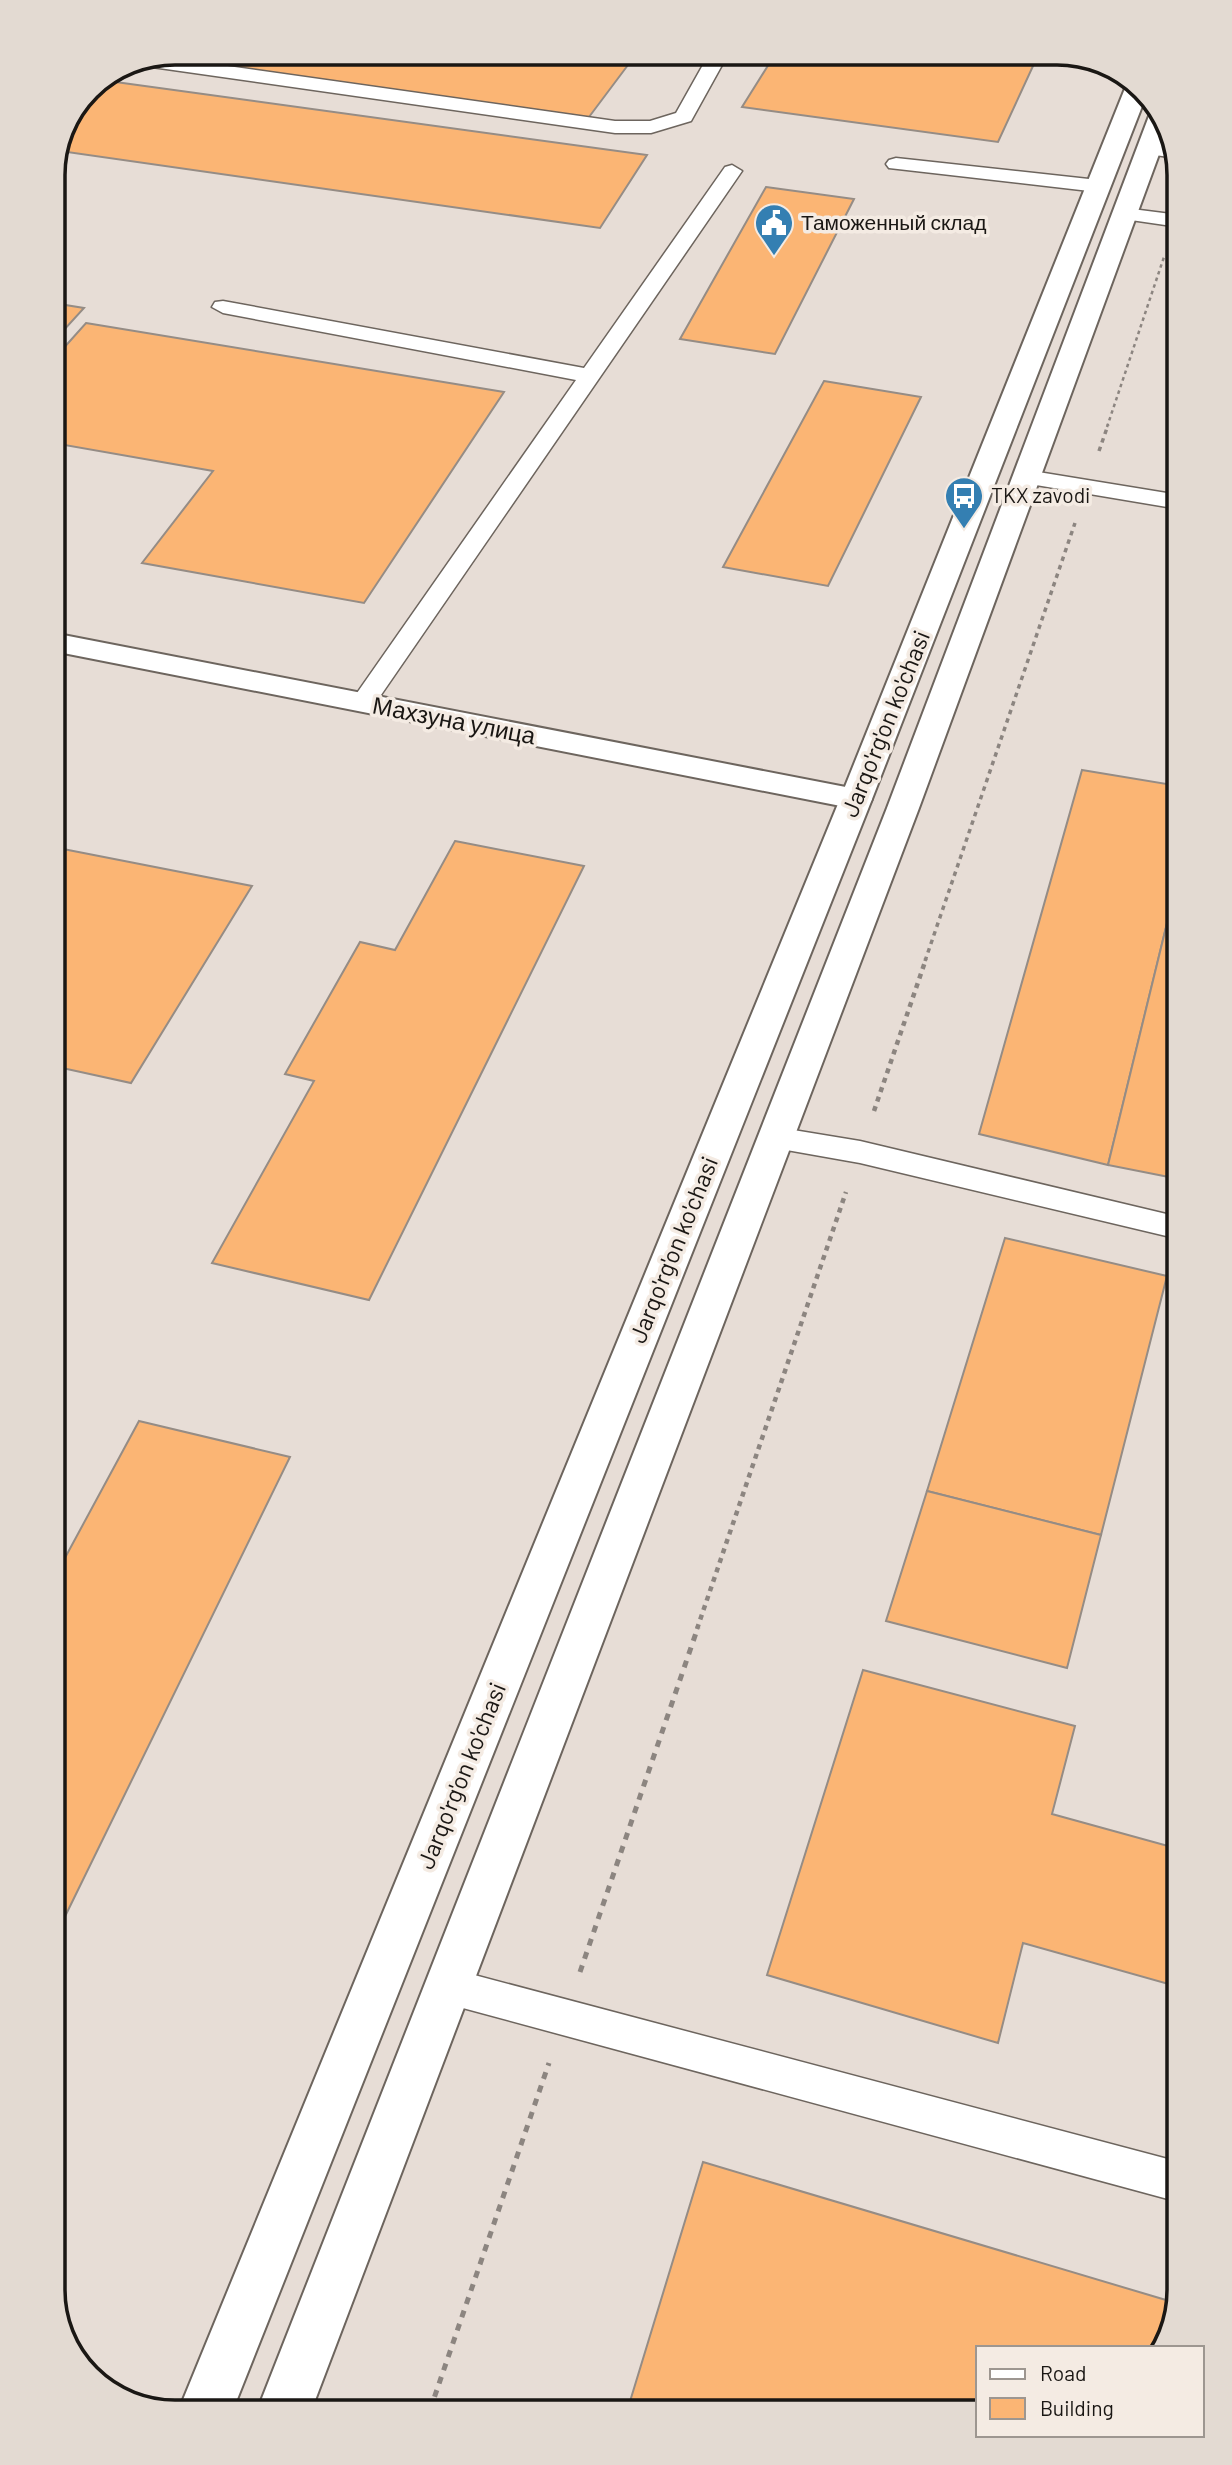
<svg xmlns="http://www.w3.org/2000/svg" width="1232" height="2465" font-family="Barlow,sans-serif">
<style>
.building{fill:#fbb574;stroke:#958c85;stroke-width:2}
.lines{fill:none;stroke-linecap:round;stroke-linejoin:round}
.lane-casing{stroke:#6d655e;stroke-width:3}
.street-casing{stroke:#6d655e;stroke-width:4}
.secondary-casing{stroke:#6d655e;stroke-width:4}
.path-far3{stroke:#8c8580;stroke-width:2.5;stroke-dasharray:3.5 3.5;stroke-linecap:butt}
.path-far2{stroke:#8c8580;stroke-width:3.5;stroke-dasharray:4.5 4.5;stroke-linecap:butt}
.path-far1{stroke:#8c8580;stroke-width:4.5;stroke-dasharray:5 5;stroke-linecap:butt}
.path{stroke:#8c8580;stroke-width:5;stroke-dasharray:7 7;stroke-linecap:butt}
.lane{fill:#fff;fill-rule:evenodd}
.street{fill:#fff;fill-rule:evenodd}
.secondary{fill:#fff;fill-rule:evenodd}
.labels{text-anchor:middle;stroke-width:7;stroke-linejoin:round;paint-order:stroke}
.far-poi-label{font-size:21px;fill:#1a1714;stroke:#f4ebe3;text-anchor:start}
.street-label{font-size:24px;fill:#1a1714;stroke:#f4ebe3}
.rim{fill:none;stroke:#1a1714;stroke-width:3.5}
</style>
<rect width="100%" height="100%" fill="#e7ddd6"/>
<g class="building">
<path d="M 1039,53 L 998,142 L 742,107 L 774,56 Z"/>
<path d="M 634,57 L 586,121 L 179,61 Z"/>
<path d="M 101,80 L 647,155 L 600,228 L 60,151 L 89,88 Z"/>
<path d="M 766,187 L 854,199 L 775,354 L 680,339 Z"/>
<path d="M 53,303 L 84,308 L 53,342 Z"/>
<path d="M 86,323 L 504,392 L 364,603 L 142,563 L 213,471 L 53,443 L 53,360 Z"/>
<path d="M 824,381 L 921,397 L 828,586 L 723,567 Z"/>
<path d="M 1082,770 L 1179,786 L 1179,874 L 1108,1165 L 979,1134 Z"/>
<path d="M 455,841 L 584,866 L 369,1300 L 212,1263 L 314,1081 L 285,1074 L 360,942 L 395,950 Z"/>
<path d="M 58,848 L 252,886 L 131,1083 L 53,1066 L 53,855 Z"/>
<path d="M 1179,874 L 1179,1179 L 1108,1165 Z"/>
<path d="M 1005,1238 L 1167,1276 L 1101,1535 L 927,1491 Z"/>
<path d="M 139,1421 L 290,1457 L 53,1941 L 53,1580 Z"/>
<path d="M 927,1491 L 1101,1535 L 1067,1668 L 886,1621 Z"/>
<path d="M 863,1670 L 1075,1726 L 1052,1814 L 1179,1849 L 1179,1987 L 1023,1943 L 998,2043 L 767,1975 Z"/>
<path d="M 703,2162 L 1176,2303 L 1162,2348 L 978,2348 L 978,2405 L 628,2408 Z"/>
</g>
<g class="lines">
<defs>
<g id="lane">
<path d="M 708,56 L 727,56 L 691,121 L 651,133 L 615,133 L 152,67 L 143,62 L 192,61 L 615,121 L 650,121 L 676,113 Z"/>
<path d="M 1148,143 L 1174,146 L 1176,158 L 1141,153 L 1138,149 L 1141,145 Z"/>
<path d="M 896,158 L 1098,180 L 1108,186 L 1098,192 L 889,168 L 886,164 L 889,160 Z"/>
<path d="M 732,165 L 742,171 L 372,708 L 354,708 L 350,703 L 576,380 L 223,313 L 212,307 L 215,302 L 223,301 L 584,368 L 725,167 Z"/>
<path d="M 1124,208 L 1179,215 L 1179,227 L 1117,218 L 1114,214 L 1117,210 Z"/>
<path d="M 1026,470 L 1179,495 L 1179,509 L 1018,482 L 1014,477 L 1018,472 Z"/>
<path d="M 775,1127 L 860,1141 L 1179,1217 L 1179,1239 L 860,1163 L 764,1146 L 760,1138 L 764,1130 Z"/>
<path d="M 448,1968 L 1179,2162 L 1179,2202 L 448,2004 L 434,1999 L 428,1986 L 434,1973 Z"/>
</g>
<path id="street" d="M 53,633 L 856,789 L 868,792 L 872,799 L 868,806 L 856,809 L 53,651 Z"/>
<g id="secondary">
<path d="M 1133,80 L 1146,96 L 872,799 L 232,2412 L 178,2412 L 840,799 L 1126,86 Z"/>
<path d="M 1156,110 L 1169,127 L 919,808 L 311,2411 L 257,2411 L 887,808 L 1149,116 Z"/>
</g>
</defs>
<use href="#lane" class="lane-casing"/>
<use href="#street" class="street-casing"/>
<use href="#secondary" class="secondary-casing"/>
<path class="path-far3" d="M 1107,427 L 1164,257"/>
<g class="path-far2">
<path d="M 1099,451 L 1108,425"/>
<path d="M 925,961 L 1075,523"/>
</g>
<g class="path-far1">
<path d="M 874,1111 L 926,959"/>
<path d="M 697,1629 L 846,1192"/>
</g>
<g class="path">
<path d="M 580,1972 L 698,1627"/>
<path d="M 430,2410 L 549,2063"/>
</g>
<use href="#lane" class="lane"/>
<use href="#street" class="street"/>
<use href="#secondary" class="secondary"/>
</g>
<defs>
<symbol id="civic-pin" viewBox="-11 -11 22 30"><path d="M0 17L-7.5 6A9.5 9.5 0 1 1 7.5 6Z" fill="#347fb2" stroke="#f4ebe3"/><path d="M-.6-6.5H3V-4.5H.6V-3L4-1V1h2V6H-6V1h2V-1L-.6-3ZM-1.2 2.5V6h2.4V2.5Z" fill="#fff"/></symbol>
<symbol id="bus-pin" viewBox="-11 -11 22 30"><path d="M0 17L-7.5 6A9.5 9.5 0 1 1 7.5 6Z" fill="#347fb2" stroke="#f4ebe3"/><path d="M-5-6H5V4H4V6H2V4H-2V6H-4V4H-5ZM-3.5-4V0h7V-4ZM-3.5 1.2v1.5H-2V1.2ZM2 1.2v1.5H3.5V1.2Z" fill="#fff"/></symbol>
</defs>
<g fill-rule="evenodd">
<use href="#civic-pin" x="752" y="201" width="44" height="60"/>
<use href="#bus-pin" x="942" y="474" width="44" height="60"/>
</g>
<g class="labels">
<g class="far-poi-label">
<text x="801" y="230">Таможенный склад</text>
<text x="991" y="503">TKX zavodi</text>
</g>
<g class="street-label">
<text transform="translate(454 721) rotate(11)" y="8">Махзуна улица</text>
<text transform="translate(886 724) rotate(-68)" y="8">Jarqo'rg'on ko'chasi</text>
<text transform="translate(674 1250) rotate(-68)" y="8">Jarqo'rg'on ko'chasi</text>
<text transform="translate(462 1776) rotate(-68)" y="8">Jarqo'rg'on ko'chasi</text>
</g>
</g>
<path d="M0 0H1232V2465H0ZM175 65H1057A110 110 0 0 1 1167 175V2290A110 110 0 0 1 1057 2400H175A110 110 0 0 1 65 2290V175A110 110 0 0 1 175 65Z" fill="#e3dad2" fill-rule="evenodd"/>
<path class="rim" d="M175 65H1057A110 110 0 0 1 1167 175V2290A110 110 0 0 1 1057 2400H175A110 110 0 0 1 65 2290V175A110 110 0 0 1 175 65Z"/>
<rect x="976" y="2346" width="228" height="91" fill="#f4ebe3" stroke="#9d9690" stroke-width="2"/>
<rect x="990" y="2369" width="35" height="10" fill="#ffffff" stroke="#9d9690" stroke-width="2"/>
<text x="1040" y="2381" font-size="21" fill="#1a1714">Road</text>
<rect x="990" y="2398" width="35" height="21" fill="#fbb574" stroke="#9d9690" stroke-width="2"/>
<text x="1040" y="2416" font-size="21" fill="#1a1714">Building</text>
</svg>
